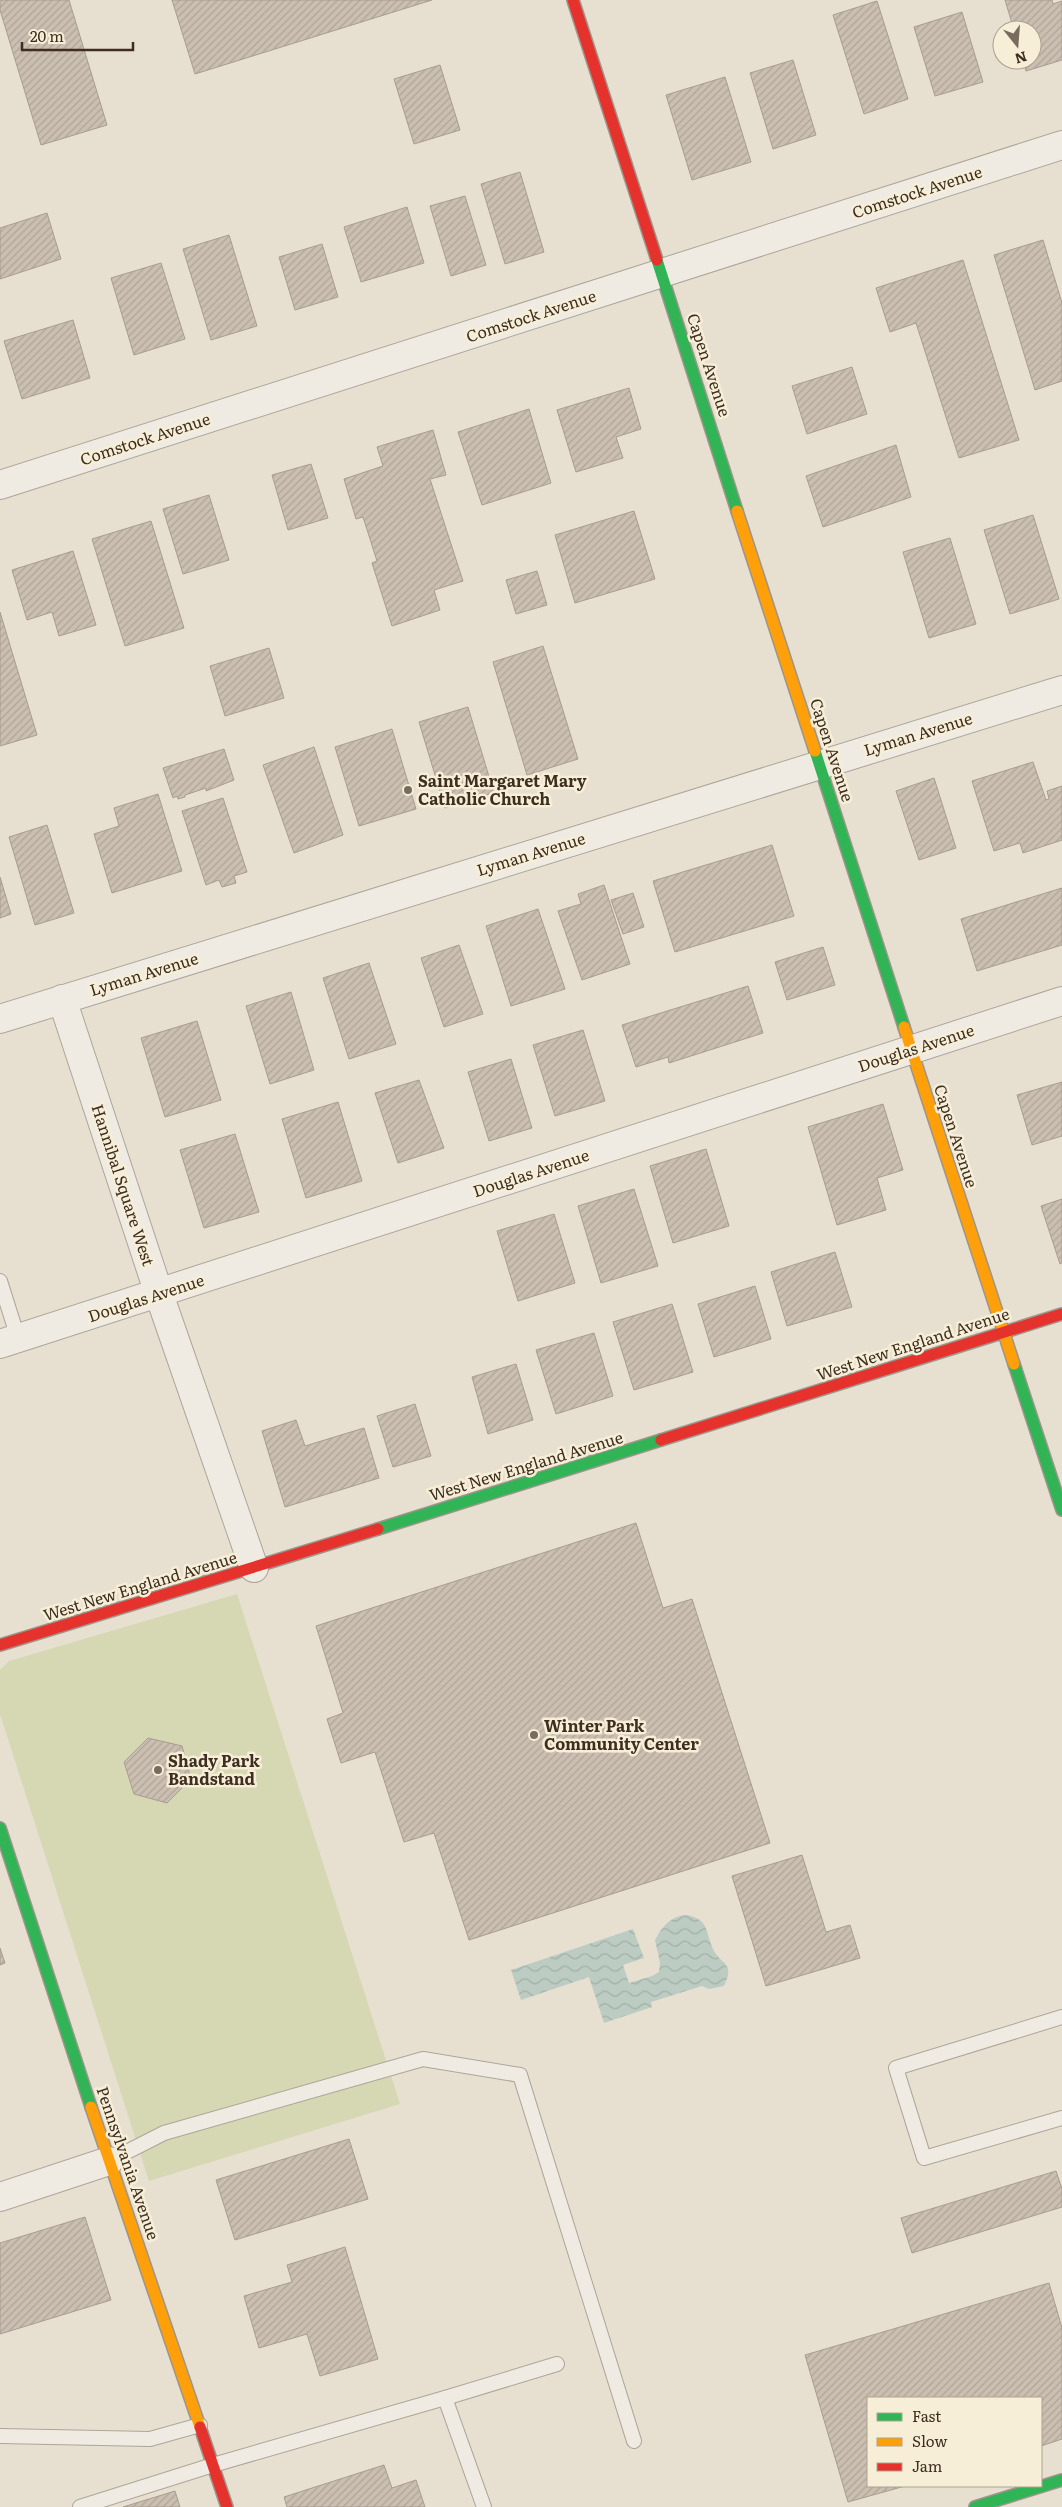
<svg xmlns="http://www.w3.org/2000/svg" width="1062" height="2507" font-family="Literata,serif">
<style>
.green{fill:#d6d7b3}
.water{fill:url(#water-waves)}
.building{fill:url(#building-hatch);stroke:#a89c90}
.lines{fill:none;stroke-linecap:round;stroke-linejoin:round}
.lane-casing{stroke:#ada599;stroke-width:16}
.street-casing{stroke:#ada599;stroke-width:30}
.fast-casing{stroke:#9c958a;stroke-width:14}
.slow-casing{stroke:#9c958a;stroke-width:14}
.jam-casing{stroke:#9c958a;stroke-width:14}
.lane{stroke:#efebe3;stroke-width:14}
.street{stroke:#efebe3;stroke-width:28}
.fast{stroke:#30b455;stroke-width:11}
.slow{stroke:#ff9f0a;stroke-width:11}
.jam{stroke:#e5322d;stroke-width:11}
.poi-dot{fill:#786c5e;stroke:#f7eed8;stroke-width:2}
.labels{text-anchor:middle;stroke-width:5;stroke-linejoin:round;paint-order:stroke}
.street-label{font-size:16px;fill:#3d2e20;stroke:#f7eed8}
.poi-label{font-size:16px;font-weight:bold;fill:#3d2e20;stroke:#f7eed8;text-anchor:start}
</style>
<defs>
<pattern id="water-waves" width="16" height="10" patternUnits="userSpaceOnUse" patternTransform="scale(1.25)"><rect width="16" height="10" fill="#bcccc2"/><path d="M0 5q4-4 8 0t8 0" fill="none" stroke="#a2b0a6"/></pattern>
<pattern id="building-hatch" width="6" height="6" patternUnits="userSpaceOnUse" patternTransform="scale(1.25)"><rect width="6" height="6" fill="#cbbfb2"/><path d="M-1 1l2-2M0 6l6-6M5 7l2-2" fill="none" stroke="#afa499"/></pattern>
</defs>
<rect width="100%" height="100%" fill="#e7e0d1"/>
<path class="green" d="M 237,1594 L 400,2104 L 149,2181 L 0,1714 L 0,1670 L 9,1661 Z"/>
<path class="water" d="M 687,1915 C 710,1920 705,1932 713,1949 C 721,1966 736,1962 724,1986 L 709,1989 L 702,1986 L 651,2002 L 652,2007 L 604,2023 L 589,1977 L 521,2000 L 511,1970 L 633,1929 L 644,1958 L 623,1965 L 629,1983 L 652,1976 L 659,1972 L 660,1963 L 655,1940 C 663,1926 670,1916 687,1915 Z"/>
<g class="building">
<path d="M 3,0 L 69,0 L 107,125 L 41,145 L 0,10 L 0,1 Z"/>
<path d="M 172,0 L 432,0 L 195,74 Z"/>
<path d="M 1005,0 L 1052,0 L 1053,4 L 1062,1 L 1062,60 L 1026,71 L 1023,60 L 1032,60 L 1032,30 L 1014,30 Z"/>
<path d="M 877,1 L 908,99 L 864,114 L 833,15 Z"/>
<path d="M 962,12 L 983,82 L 935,96 L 914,27 Z"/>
<path d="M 793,60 L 816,135 L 773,149 L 750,73 Z"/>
<path d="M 440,65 L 460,130 L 414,144 L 394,79 Z"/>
<path d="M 725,77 L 751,162 L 692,180 L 666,95 Z"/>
<path d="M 520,172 L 544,252 L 505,264 L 481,184 Z"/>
<path d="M 465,196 L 486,265 L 451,276 L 430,206 Z"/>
<path d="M 407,207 L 424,263 L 361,282 L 344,227 Z"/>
<path d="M 47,213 L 61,259 L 0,279 L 0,228 Z"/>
<path d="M 229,235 L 257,326 L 211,340 L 183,249 Z"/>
<path d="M 1043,240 L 1062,303 L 1062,381 L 1035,390 L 994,255 Z"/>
<path d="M 322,244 L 338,297 L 295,310 L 279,257 Z"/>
<path d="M 963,260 L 1019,440 L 959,458 L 916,323 L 890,332 L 876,288 Z"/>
<path d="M 161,263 L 185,339 L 134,355 L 111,278 Z"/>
<path d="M 73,320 L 90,378 L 22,399 L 4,341 Z"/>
<path d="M 852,367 L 867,414 L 807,434 L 792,386 Z"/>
<path d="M 629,388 L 641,429 L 616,437 L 623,458 L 576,472 L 557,410 Z"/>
<path d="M 529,409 L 551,483 L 482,505 L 458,432 Z"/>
<path d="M 433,430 L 446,475 L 430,479 L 463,581 L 434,590 L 440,610 L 392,626 L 372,563 L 377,561 L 363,517 L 356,519 L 344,479 L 383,466 L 377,447 Z"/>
<path d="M 896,445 L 911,497 L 823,527 L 806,476 Z"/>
<path d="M 311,464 L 328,518 L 288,530 L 272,475 Z"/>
<path d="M 209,495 L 229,560 L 183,574 L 163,509 Z"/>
<path d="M 634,511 L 655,579 L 575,603 L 555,535 Z"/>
<path d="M 1033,515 L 1059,599 L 1010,614 L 984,530 Z"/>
<path d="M 151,521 L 184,628 L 125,646 L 92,539 Z"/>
<path d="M 950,538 L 976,624 L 929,638 L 903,552 Z"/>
<path d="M 73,551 L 96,625 L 59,636 L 52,612 L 27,620 L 12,570 Z"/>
<path d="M 537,571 L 547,605 L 516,614 L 506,580 Z"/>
<path d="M 0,612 L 37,735 L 0,746 Z"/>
<path d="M 543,646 L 578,759 L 527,775 L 493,662 Z"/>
<path d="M 269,648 L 284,698 L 225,716 L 210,666 Z"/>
<path d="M 468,707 L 494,793 L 445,808 L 419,722 Z"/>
<path d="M 392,729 L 416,809 L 359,826 L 335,747 Z"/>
<path d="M 314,747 L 343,835 L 294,853 L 263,765 Z"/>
<path d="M 224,749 L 234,780 L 206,791 L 206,788 L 185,795 L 185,797 L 178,799 L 177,796 L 173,798 L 163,768 Z"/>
<path d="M 1033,762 L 1046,800 L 1049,799 L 1047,791 L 1062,786 L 1062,840 L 1023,853 L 1020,843 L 994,851 L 972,781 Z"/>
<path d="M 934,778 L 956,848 L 919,860 L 896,791 Z"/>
<path d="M 158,794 L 182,871 L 112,893 L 94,834 L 119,826 L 114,808 Z"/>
<path d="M 223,798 L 247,872 L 234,876 L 236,883 L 222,887 L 219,880 L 206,885 L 182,811 Z"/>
<path d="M 47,825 L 74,913 L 35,925 L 9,837 Z"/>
<path d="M 772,845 L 794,916 L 675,952 L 653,881 Z"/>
<path d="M 0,877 L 11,914 L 0,918 Z"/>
<path d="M 604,885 L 630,964 L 582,980 L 558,911 L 581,904 L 578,894 Z"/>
<path d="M 1062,888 L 1062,945 L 977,971 L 961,919 Z"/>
<path d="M 633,893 L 644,927 L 623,934 L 611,900 Z"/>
<path d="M 538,909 L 565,989 L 511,1006 L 486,926 Z"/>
<path d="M 459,945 L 483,1014 L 444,1027 L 421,958 Z"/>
<path d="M 823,947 L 835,985 L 787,1000 L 775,962 Z"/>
<path d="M 369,963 L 396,1044 L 349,1059 L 323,978 Z"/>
<path d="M 748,986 L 763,1033 L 669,1063 L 668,1057 L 636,1067 L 622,1025 Z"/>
<path d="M 291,992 L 314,1070 L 270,1084 L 246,1006 Z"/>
<path d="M 197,1021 L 221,1100 L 165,1117 L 141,1038 Z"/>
<path d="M 583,1030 L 605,1101 L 555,1116 L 533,1045 Z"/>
<path d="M 511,1059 L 532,1128 L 489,1141 L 468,1072 Z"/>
<path d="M 419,1080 L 444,1148 L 398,1163 L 375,1093 Z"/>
<path d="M 1062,1082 L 1062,1136 L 1032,1145 L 1017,1095 Z"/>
<path d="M 338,1102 L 362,1181 L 306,1198 L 282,1119 Z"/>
<path d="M 883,1104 L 903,1170 L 877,1178 L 886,1210 L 837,1225 L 808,1127 Z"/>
<path d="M 235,1134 L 259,1212 L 204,1228 L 180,1150 Z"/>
<path d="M 706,1149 L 729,1226 L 673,1243 L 650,1166 Z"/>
<path d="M 634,1189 L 658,1266 L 601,1283 L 578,1206 Z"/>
<path d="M 1062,1199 L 1062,1263 L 1060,1264 L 1041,1206 Z"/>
<path d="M 554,1214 L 575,1283 L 518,1301 L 497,1231 Z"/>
<path d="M 835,1252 L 852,1307 L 787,1326 L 771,1272 Z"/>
<path d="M 755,1286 L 771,1339 L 714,1357 L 698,1304 Z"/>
<path d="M 672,1304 L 693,1372 L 634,1390 L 613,1322 Z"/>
<path d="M 594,1333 L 613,1396 L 556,1414 L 536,1350 Z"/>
<path d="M 516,1364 L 533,1420 L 488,1434 L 472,1377 Z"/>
<path d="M 415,1404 L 431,1456 L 393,1467 L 377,1416 Z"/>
<path d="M 296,1420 L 305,1446 L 364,1428 L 379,1478 L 285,1507 L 262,1431 Z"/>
<path d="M 636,1523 L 663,1608 L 692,1599 L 770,1843 L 469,1940 L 434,1833 L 404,1842 L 375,1752 L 341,1763 L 327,1719 L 343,1713 L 316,1626 Z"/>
<path d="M 148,1738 L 182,1746 L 191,1779 L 167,1803 L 134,1794 L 124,1762 Z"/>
<path d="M 802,1855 L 826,1932 L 850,1925 L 860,1958 L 766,1986 L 732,1876 Z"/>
<path d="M 0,1948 L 5,1963 L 0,1965 Z"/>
<path d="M 349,2139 L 368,2199 L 235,2240 L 216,2180 Z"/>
<path d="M 1056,2171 L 1062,2189 L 1062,2207 L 912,2253 L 901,2218 Z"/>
<path d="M 85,2217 L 111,2300 L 0,2334 L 0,2243 Z"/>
<path d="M 345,2247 L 378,2359 L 320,2376 L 307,2334 L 259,2348 L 244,2296 L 292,2282 L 287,2265 Z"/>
<path d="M 1049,2283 L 1062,2328 L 1062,2439 L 1041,2446 L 1041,2398 L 868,2398 L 868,2486 L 905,2486 L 848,2502 L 805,2355 Z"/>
<path d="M 384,2465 L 392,2488 L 416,2480 L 425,2507 L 287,2507 L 284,2497 Z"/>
<path d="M 175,2491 L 180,2507 L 123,2507 Z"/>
</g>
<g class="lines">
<defs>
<g id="lane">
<path d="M 0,1281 L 18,1338"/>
<path d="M 1062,2017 L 896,2068 L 924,2158 L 1062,2118"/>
<path d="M 109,2161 L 164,2133 L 423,2059 L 520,2075 L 634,2441"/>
<path d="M 445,2398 L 557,2364"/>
<path d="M 0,2436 L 150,2439 L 200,2425"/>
<path d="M 80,2507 L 213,2465 L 445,2398 L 484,2507"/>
</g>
<g id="street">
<path d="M 0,485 L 1062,145"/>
<path d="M 62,999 L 159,1294 L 254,1568"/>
<path d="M 0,1019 L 1062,690"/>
<path d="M 0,1344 L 1062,1001"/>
<path d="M 0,2197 L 109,2161"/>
</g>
<g id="fast">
<path d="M 657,260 L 737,511"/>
<path d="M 815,751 L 904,1027"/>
<path d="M 1014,1364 L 1062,1510"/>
<path d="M 378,1529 L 661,1440"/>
<path d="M 0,1828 L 91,2107"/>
<path d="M 975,2507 L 1062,2480"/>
</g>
<g id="slow">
<path d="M 737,511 L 815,751"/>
<path d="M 904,1027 L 1014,1364"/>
<path d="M 91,2107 L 200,2427"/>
</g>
<g id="jam">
<path d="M 573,0 L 657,260"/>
<path d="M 661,1440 L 1062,1314"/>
<path d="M 0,1645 L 378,1529"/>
<path d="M 200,2427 L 227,2507"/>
</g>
</defs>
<use href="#lane" class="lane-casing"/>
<use href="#street" class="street-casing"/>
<use href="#fast" class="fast-casing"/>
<use href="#slow" class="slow-casing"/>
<use href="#jam" class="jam-casing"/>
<use href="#lane" class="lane"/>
<use href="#street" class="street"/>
<use href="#fast" class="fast"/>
<use href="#slow" class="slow"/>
<use href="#jam" class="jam"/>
</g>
<g class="poi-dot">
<circle cx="408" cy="790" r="5"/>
<circle cx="534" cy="1735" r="5"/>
<circle cx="158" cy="1770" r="5"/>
</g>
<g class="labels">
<g class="street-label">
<text transform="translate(917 192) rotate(-18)" y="6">Comstock Avenue</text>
<text transform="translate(531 316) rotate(-18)" y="6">Comstock Avenue</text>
<text transform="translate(709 365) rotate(72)" y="6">Capen Avenue</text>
<text transform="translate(145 439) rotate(-18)" y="6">Comstock Avenue</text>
<text transform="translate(918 734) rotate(-17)" y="6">Lyman Avenue</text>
<text transform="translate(832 750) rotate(72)" y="6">Capen Avenue</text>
<text transform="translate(531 854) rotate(-17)" y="6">Lyman Avenue</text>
<text transform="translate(144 974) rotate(-17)" y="6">Lyman Avenue</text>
<text transform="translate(916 1048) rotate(-18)" y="6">Douglas Avenue</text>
<text transform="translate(956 1136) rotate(72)" y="6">Capen Avenue</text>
<text transform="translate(531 1173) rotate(-18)" y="6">Douglas Avenue</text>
<text transform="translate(123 1185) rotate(72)" y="6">Hannibal Square West</text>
<text transform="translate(146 1298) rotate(-18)" y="6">Douglas Avenue</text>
<text transform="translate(913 1344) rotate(-18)" y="6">West New England Avenue</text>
<text transform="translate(526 1466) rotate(-17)" y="6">West New England Avenue</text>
<text transform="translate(140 1586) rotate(-17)" y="6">West New England Avenue</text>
<text transform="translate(128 2163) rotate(71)" y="6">Pennsylvania Avenue</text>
</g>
<g class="poi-label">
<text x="418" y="787">Saint Margaret Mary<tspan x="418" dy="18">Catholic Church</tspan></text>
<text x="544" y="1732">Winter Park<tspan x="544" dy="18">Community Center</tspan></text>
<text x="168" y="1767">Shady Park<tspan x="168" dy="18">Bandstand</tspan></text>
</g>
</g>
<rect x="867" y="2397" width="175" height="90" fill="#f7eed8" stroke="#ada18e"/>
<rect x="877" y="2413" width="25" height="8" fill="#30b455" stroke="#ada18e"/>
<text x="912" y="2422" font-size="15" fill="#3d2e20">Fast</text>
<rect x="877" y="2438" width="25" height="8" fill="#ff9f0a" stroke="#ada18e"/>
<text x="912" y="2447" font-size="15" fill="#3d2e20">Slow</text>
<rect x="877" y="2463" width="25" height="8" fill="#e5322d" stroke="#ada18e"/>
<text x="912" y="2472" font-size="15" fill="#3d2e20">Jam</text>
<g transform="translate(1017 45) rotate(163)"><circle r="24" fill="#f7eed8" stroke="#ada18e"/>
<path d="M0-4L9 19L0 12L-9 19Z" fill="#786c5e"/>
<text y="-8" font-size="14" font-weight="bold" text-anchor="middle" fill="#3d2e20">N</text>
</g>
<path d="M22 42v8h111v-8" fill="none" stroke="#3d2e20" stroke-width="2.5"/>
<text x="30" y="42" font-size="15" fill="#3d2e20" stroke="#f7eed8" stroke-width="4" paint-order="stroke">20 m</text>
</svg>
